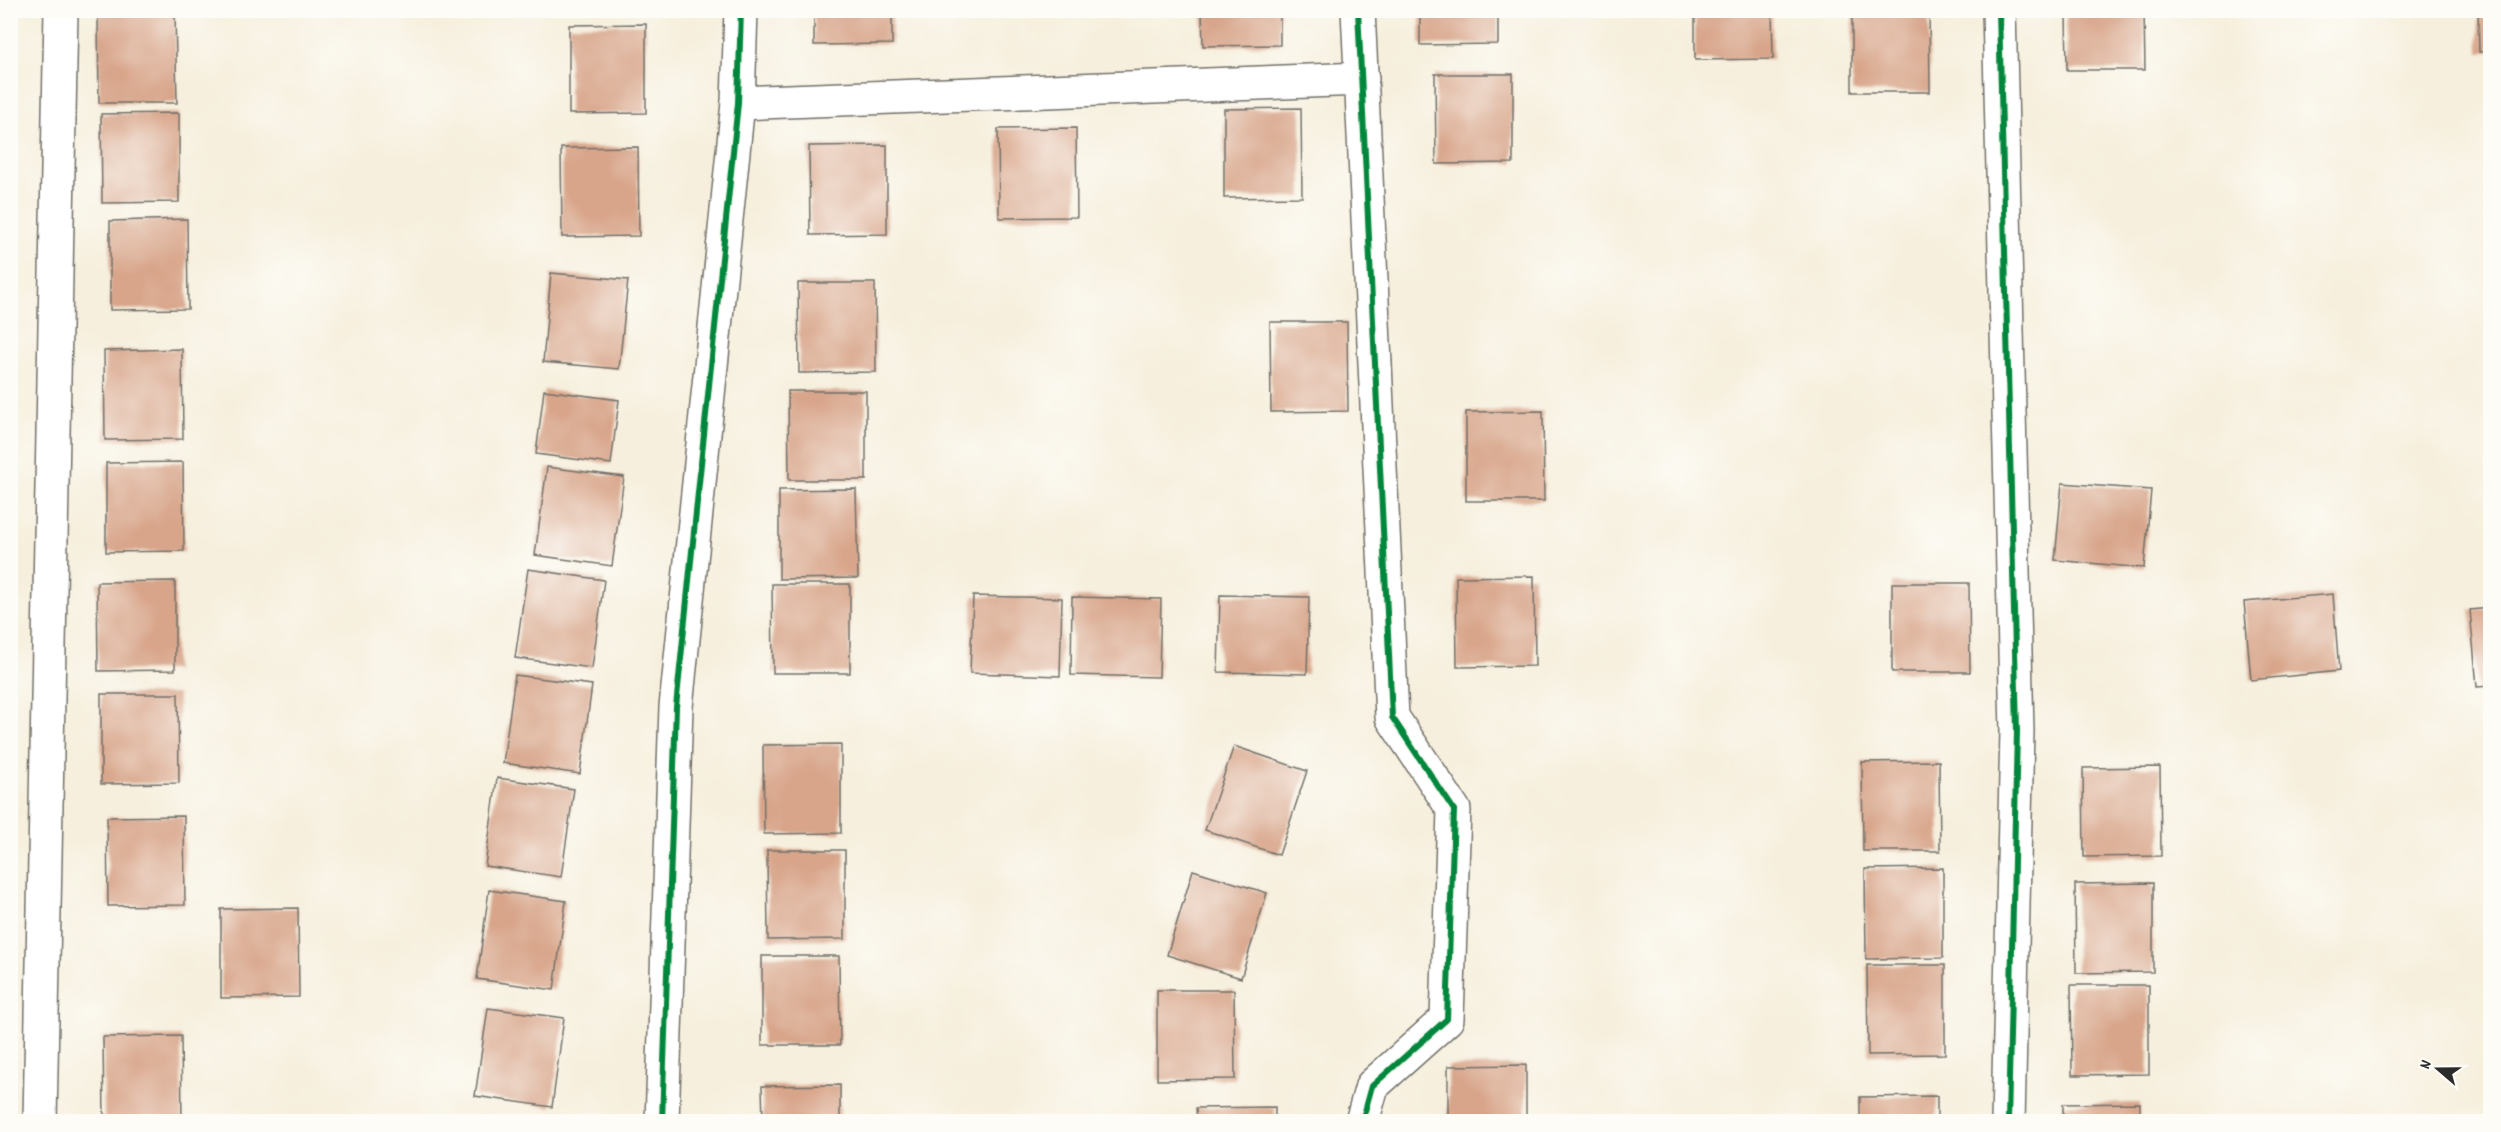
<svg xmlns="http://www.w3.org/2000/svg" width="2501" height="1132" font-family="Dekko,sans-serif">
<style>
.building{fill:#d8a58a}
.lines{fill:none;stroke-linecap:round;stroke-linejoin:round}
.street-casing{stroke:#727069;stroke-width:36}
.secondary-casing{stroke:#727069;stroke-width:36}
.street{stroke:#fff;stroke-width:33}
.secondary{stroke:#fff;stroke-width:33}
.cycleway-casing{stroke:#fdfcf7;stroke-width:10}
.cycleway{stroke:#00873e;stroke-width:6}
</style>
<rect width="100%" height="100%" fill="#fdfcf7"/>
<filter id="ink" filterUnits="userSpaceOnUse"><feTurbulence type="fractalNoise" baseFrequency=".0167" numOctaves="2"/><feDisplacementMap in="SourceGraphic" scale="12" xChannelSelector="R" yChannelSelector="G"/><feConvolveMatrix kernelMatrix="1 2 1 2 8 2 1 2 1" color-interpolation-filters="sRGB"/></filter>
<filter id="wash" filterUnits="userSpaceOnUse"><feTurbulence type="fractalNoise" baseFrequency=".008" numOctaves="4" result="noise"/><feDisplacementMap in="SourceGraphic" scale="24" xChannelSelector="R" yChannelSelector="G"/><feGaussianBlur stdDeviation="1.35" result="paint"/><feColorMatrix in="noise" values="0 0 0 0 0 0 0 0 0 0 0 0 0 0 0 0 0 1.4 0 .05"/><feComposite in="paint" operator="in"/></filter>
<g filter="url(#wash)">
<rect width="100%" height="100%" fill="#f6efdd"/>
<g id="blocks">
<g class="building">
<path d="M 814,10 L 892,10 L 892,44 L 814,45 Z"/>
<path d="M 1202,10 L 1280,10 L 1280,45 L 1203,46 Z"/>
<path d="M 1420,10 L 1498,10 L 1498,44 L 1420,45 Z"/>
<path d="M 1695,10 L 1772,10 L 1773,59 L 1695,60 Z"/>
<path d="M 1852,10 L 1929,10 L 1930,92 L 1852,92 Z"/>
<path d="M 2066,10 L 2144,10 L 2145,70 L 2067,70 Z"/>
<path d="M 2478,10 L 2490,10 L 2490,52 L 2479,52 Z"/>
<path d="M 98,14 L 175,14 L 177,103 L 99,103 Z"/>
<path d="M 646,24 L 646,113 L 569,114 L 569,25 Z"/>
<path d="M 1435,74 L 1513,74 L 1513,163 L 1436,164 Z"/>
<path d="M 1301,108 L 1302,197 L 1224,198 L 1224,109 Z"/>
<path d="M 179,113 L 179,202 L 102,203 L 101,114 Z"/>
<path d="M 1076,128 L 1077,217 L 999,218 L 998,129 Z"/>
<path d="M 887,145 L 887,234 L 810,235 L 809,146 Z"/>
<path d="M 638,147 L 639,236 L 562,237 L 561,148 Z"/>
<path d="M 187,219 L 188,309 L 110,310 L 110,221 Z"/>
<path d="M 551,273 L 628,280 L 619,369 L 543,362 Z"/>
<path d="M 798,283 L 875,283 L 876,372 L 799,373 Z"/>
<path d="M 1270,322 L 1347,322 L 1348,411 L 1271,412 Z"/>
<path d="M 182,349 L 183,439 L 105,440 L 104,351 Z"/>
<path d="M 544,390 L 619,400 L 611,464 L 536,454 Z"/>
<path d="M 788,391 L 866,391 L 866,480 L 789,480 Z"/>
<path d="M 1543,411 L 1544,501 L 1466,501 L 1466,412 Z"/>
<path d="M 183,462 L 184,551 L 106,552 L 106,463 Z"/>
<path d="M 547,467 L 624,477 L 612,566 L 535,555 Z"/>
<path d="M 2062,483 L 2151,490 L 2144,568 L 2055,560 Z"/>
<path d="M 856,489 L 858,578 L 779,579 L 779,490 Z"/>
<path d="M 528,569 L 604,580 L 592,668 L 515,658 Z"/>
<path d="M 1534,576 L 1535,666 L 1457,667 L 1456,577 Z"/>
<path d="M 175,581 L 175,670 L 98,671 L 97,582 Z"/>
<path d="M 1892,583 L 1969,583 L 1970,672 L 1892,672 Z"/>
<path d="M 772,584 L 850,584 L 850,673 L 773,673 Z"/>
<path d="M 2333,594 L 2339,671 L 2251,680 L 2244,602 Z"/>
<path d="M 1220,595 L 1309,597 L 1307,674 L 1218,672 Z"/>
<path d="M 973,596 L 1062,598 L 1060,676 L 970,673 Z"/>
<path d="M 1072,597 L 1161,599 L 1159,677 L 1071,675 Z"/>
<path d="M 2490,608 L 2490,686 L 2477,687 L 2470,610 Z"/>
<path d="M 515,675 L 592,685 L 580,774 L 503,763 Z"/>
<path d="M 101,694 L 178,694 L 179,783 L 101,784 Z"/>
<path d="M 841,744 L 841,833 L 764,834 L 763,745 Z"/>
<path d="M 1234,746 L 1307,771 L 1279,855 L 1205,830 Z"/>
<path d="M 1939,761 L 1940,851 L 1863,851 L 1862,762 Z"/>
<path d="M 2160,767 L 2161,856 L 2084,857 L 2083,768 Z"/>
<path d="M 497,778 L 574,789 L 561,877 L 485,866 Z"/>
<path d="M 184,816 L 185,905 L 108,906 L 107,817 Z"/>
<path d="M 767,850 L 845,850 L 845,939 L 768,940 Z"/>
<path d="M 1943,868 L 1943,958 L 1866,959 L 1865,869 Z"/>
<path d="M 1193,870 L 1267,893 L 1241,978 L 1167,955 Z"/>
<path d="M 2153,883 L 2153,972 L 2076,973 L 2075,884 Z"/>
<path d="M 489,890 L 566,901 L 554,990 L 477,979 Z"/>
<path d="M 298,908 L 299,997 L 221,998 L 221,909 Z"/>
<path d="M 762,956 L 839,956 L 840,1045 L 762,1045 Z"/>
<path d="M 1867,965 L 1945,965 L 1945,1054 L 1868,1055 Z"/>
<path d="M 2071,985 L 2149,985 L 2149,1074 L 2072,1075 Z"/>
<path d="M 1157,990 L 1234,990 L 1235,1079 L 1157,1080 Z"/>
<path d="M 488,1008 L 564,1018 L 552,1107 L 475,1096 Z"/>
<path d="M 181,1036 L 182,1122 L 104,1122 L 103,1037 Z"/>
<path d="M 1526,1065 L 1526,1122 L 1448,1122 L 1448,1066 Z"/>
<path d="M 840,1085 L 840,1122 L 763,1122 L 762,1086 Z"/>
<path d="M 1937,1096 L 1937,1122 L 1860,1122 L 1860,1097 Z"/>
<path d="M 2140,1103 L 2140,1122 L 2063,1122 L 2063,1104 Z"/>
<path d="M 1275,1107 L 1275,1122 L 1197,1122 L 1196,1108 Z"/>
</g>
</g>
</g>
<g filter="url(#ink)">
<use href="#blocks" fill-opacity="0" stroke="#727069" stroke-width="1.5"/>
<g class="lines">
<defs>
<g id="street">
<path d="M 1358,10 L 1392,717 L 1454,810 L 1447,1019 L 1372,1086 L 1362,1122"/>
<path d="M 1999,10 L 2017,731 L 2008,1122"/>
<path d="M 738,103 L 1362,79"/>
<path d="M 40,1122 L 61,10"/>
</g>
<path id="secondary" d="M 662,1122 L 676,707 L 738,103 L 741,10"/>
</defs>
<use href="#street" class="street-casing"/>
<use href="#secondary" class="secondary-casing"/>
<use href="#street" class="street"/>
<use href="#secondary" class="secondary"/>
<defs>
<g id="cycleway">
<path d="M 1358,10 L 1392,717 L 1454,810 L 1447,1019 L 1372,1086 L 1362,1122"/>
<path d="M 1999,10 L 2017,731 L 2008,1122"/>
<path d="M 662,1122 L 676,707 L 738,103 L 741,10"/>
</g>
</defs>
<use href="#cycleway" class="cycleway-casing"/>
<use href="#cycleway" class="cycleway"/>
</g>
</g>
<rect width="2501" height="1132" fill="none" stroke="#fdfcf7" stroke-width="36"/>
<g transform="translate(2438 1069) rotate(290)" stroke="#fdfcf7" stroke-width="4.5" paint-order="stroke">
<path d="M0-4.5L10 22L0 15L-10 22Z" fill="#2b2b2b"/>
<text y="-9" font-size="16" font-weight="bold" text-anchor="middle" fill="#2b2b2b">N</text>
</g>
</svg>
